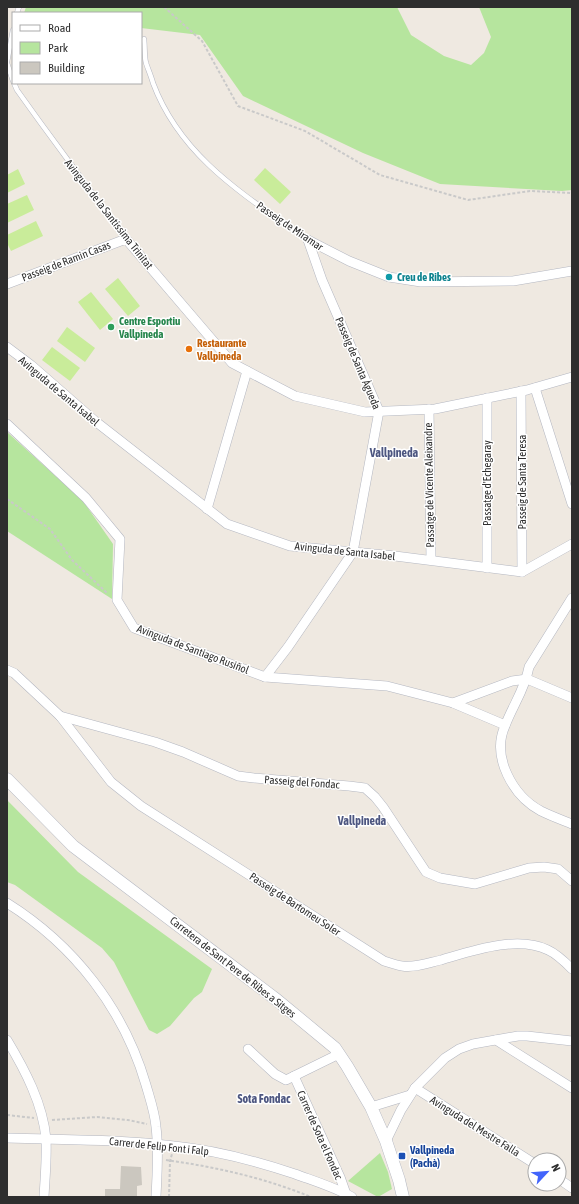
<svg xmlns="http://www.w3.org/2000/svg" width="579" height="1204" font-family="'Asap Condensed',sans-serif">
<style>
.green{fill:#b6e59e}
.pitch{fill:#c9ec9a}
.building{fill:#cbc7bf}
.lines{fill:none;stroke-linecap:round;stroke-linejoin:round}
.lane-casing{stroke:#b4b7c1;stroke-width:5.5}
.street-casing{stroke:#b4b7c1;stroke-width:10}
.secondary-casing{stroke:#b4b7c1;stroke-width:13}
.path{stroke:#c9c9c9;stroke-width:2;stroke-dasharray:3 2;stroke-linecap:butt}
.lane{stroke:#fff;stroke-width:4.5}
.street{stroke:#fff;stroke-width:9}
.secondary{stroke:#fff;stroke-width:12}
.culture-dot{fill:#0f9aa8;stroke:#fff;stroke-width:1.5}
.leisure-dot{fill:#2e9e5b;stroke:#fff;stroke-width:1.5}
.food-dot{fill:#e8710a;stroke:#fff;stroke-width:1.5}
.transit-dot{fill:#1a4fb4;stroke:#fff;stroke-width:1.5}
.labels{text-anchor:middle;stroke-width:3;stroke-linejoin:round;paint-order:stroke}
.street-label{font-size:11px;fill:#2e2e2e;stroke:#fff}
.culture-label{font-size:11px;font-weight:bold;fill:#0d838f;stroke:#fff;text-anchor:start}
.leisure-label{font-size:11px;font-weight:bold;fill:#27864d;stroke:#fff;text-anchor:start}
.food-label{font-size:11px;font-weight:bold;fill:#c56008;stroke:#fff;text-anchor:start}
.transit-label{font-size:11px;font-weight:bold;fill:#164399;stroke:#fff;text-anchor:start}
.neighbourhood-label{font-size:12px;font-weight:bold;fill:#4d5680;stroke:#fff}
</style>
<rect width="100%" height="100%" fill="#efe9e1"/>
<g class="green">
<path d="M 26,7 L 397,7 L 411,35 L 444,56 L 471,65 L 484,53 L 491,37 L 479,7 L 572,7 L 572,190 L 562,191 L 440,184 L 363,153 L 243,96 L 200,35 L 141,28 L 141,13 L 24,13 Z"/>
<path d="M 7,432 L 83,501 L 113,544 L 112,599 L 7,531 Z"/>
<path d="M 7,800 L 78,872 L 212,969 L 202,992 L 194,998 L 170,1026 L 157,1034 L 149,1030 L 114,962 L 102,948 L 15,885 L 7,882 Z"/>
<path d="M 380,1153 L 388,1172 L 392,1189 L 378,1197 L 348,1181 Z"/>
</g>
<g class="pitch">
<path d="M 265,168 L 291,192 L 280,204 L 254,180 Z"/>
<path d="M 18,169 L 25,184 L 7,193 L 7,175 Z"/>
<path d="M 27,195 L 34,210 L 7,223 L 7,204 Z"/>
<path d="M 36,221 L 43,236 L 11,251 L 7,243 L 7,235 Z"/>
<path d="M 118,278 L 140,306 L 128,316 L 105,289 Z"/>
<path d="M 91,292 L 113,319 L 100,330 L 78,302 Z"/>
<path d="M 67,327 L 95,348 L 85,362 L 57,341 Z"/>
<path d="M 52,347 L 80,368 L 70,381 L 42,360 Z"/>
</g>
<path class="building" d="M 121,1166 L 141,1167 L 142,1185 L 137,1186 L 137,1197 L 105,1197 L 105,1189 L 120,1189 Z"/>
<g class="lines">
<defs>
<g id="lane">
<path d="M 17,13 L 19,7"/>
<path d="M 144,39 C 145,46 144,55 146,63 C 148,69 151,76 153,83 C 181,158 246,196 308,240"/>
<path d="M 7,62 L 13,30"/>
<path d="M 7,63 L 13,81"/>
<path d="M 14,83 L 17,90 L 40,122 L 126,239"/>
</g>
<g id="street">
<path d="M 308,240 L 349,261 L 389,277 L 421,282 L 513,281 L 572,271"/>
<path d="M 7,284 L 126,239 L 232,363 L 295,396 L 365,412 L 435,409 L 527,390 L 572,377"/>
<path d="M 7,347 L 31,365 L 95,421 L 227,524 L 290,546 L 395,556 L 522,572 L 572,544"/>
<path d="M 535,388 L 572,504"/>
<path d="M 521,391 L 522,572"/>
<path d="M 487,398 L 487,568"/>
<path d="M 429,409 L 431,560"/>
<path d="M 7,424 L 86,498 L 120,539 L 117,600 L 134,628 L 265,677 L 387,686 L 453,703 L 505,725"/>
<path d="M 207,509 L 247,371"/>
<path d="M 572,598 L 529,667 C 525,689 513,705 505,726 C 491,757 513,796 541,811 C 551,816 562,820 572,824"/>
<path d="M 7,670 L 14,673 L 60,716 L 155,742 L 183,752 L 238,776 L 254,778 L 349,786 L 365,788 L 375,797 L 383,807 L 426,872 L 440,878 L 475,884 L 529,868 L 544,867 L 558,869 L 572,881"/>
<path d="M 265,677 L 288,647 L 353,552 L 379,411 L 322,280 L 308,240"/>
<path d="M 527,679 L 572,698"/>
<path d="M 453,703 L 512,681 L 527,679"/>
<path d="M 60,716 L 111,782 L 141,806 L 384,961 C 390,963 396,965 402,966 C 415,968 428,963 441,960 C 472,951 517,935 548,950 C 557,954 565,962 572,969"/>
<path d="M 7,903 C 74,945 124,1009 146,1085 C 150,1099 155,1113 156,1127 C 159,1150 157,1174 156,1197"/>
<path d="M 7,1040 C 25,1070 43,1104 46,1139 C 47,1158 45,1178 44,1197"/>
<path d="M 496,1040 L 572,1088"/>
<path d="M 248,1049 L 275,1074 L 286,1080 L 339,1054"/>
<path d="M 294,1076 L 340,1177 L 346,1194"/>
<path d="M 415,1088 L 535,1164"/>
<path d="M 371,1107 L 410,1095"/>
<path d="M 7,1138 C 63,1140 119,1139 174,1146 C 215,1150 256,1161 295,1174 C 314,1181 334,1187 352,1197"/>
<path d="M 386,1141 L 401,1110 L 415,1088 L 445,1058 L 459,1049 L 473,1044 L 518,1036 L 527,1036 L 572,1041"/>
<path d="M 559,1179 L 572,1188"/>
</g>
<path id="secondary" d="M 7,779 L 73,846 L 277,1000 L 335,1048 L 347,1066 L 371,1107 L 386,1141 L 399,1180 L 403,1197"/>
</defs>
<use href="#lane" class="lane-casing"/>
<use href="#street" class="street-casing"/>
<use href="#secondary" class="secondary-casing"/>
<g class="path">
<path d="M 164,7 L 202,41 L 238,106 L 305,131 L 380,175 L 468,200 L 530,191 L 572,193"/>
<path d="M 7,499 L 50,529 L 72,560 L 107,593"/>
<path d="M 7,1115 L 34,1118"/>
<path d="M 52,1120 L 97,1117 L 128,1120 L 147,1124"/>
<path d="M 166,1160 C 216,1167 265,1178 311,1197"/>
<path d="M 169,1197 L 170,1161 L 172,1154"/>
</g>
<use href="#lane" class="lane"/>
<use href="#street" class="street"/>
<use href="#secondary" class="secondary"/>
</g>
<circle class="culture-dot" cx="389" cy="277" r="4"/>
<circle class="leisure-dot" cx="111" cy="327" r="4"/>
<circle class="food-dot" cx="189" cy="349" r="4"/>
<rect class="transit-dot" x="398" y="1152" width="8" height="8" rx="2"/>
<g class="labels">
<g class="street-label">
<text transform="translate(109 214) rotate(52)" y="4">Avinguda de la Santíssima Trinitat</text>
<text transform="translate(290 226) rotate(34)" y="4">Passeig de Miramar</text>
<text transform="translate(66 261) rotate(-21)" y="4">Passeig de Ramin Casas</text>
<text transform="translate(358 363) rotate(67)" y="4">Passeig de Santa Àgueda</text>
<text transform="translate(59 391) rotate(40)" y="4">Avinguda de Santa Isabel</text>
<text transform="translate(522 482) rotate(-90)" y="4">Passeig de Santa Teresa</text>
<text transform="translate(487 483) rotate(-90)" y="4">Passatge d'Echegaray</text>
<text transform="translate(429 485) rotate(-91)" y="4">Passatge de Vicente Aleixandre</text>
<text transform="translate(345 551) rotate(6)" y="4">Avinguda de Santa Isabel</text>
<text transform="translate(193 649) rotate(21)" y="4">Avinguda de Santiago Rusiñol</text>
<text transform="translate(302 782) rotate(4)" y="4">Passeig del Fondac</text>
<text transform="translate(295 904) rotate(33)" y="4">Passeig de Bartomeu Soler</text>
<text transform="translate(233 967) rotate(38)" y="4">Carretera de Sant Pere de Ribes a Sitges</text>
<text transform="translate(475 1126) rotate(32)" y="4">Avinguda del Mestre Falla</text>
<text transform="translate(320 1135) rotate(66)" y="4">Carrer de Sota el Fondac</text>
<text transform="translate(159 1146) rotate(6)" y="4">Carrer de Felip Font i Falp</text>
</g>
<g class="culture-label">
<text x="397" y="281">Creu de Ribes</text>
</g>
<g class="leisure-label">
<text x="119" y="325">Centre Esportiu<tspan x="119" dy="13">Vallpineda</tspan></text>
</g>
<g class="food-label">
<text x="197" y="347">Restaurante<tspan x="197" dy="13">Vallpineda</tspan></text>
</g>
<g class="transit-label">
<text x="410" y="1154">Vallpineda<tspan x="410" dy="13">(Pachà)</tspan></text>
</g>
<g class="neighbourhood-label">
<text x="394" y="457">Vallpineda</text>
<text x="362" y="825">Vallpineda</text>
<text x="264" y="1103">Sota Fondac</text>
</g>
</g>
<rect width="579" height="1204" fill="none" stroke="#2e2e2e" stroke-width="16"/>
<rect x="12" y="12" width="130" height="72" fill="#ffffff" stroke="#ababab"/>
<rect x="20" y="25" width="20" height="6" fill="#ffffff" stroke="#ababab"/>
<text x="48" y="32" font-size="12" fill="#2e2e2e">Road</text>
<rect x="20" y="42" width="20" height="12" fill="#b6e59e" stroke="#ababab"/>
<text x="48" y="52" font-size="12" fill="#2e2e2e">Park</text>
<rect x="20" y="62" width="20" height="12" fill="#cbc7bf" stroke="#ababab"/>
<text x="48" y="72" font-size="12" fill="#2e2e2e">Building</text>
<g transform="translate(547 1172) rotate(64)"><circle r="19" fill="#ffffff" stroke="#ababab"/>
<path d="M0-3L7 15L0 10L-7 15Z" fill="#4264fb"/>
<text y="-6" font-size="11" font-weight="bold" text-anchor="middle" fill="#2e2e2e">N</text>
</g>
</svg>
